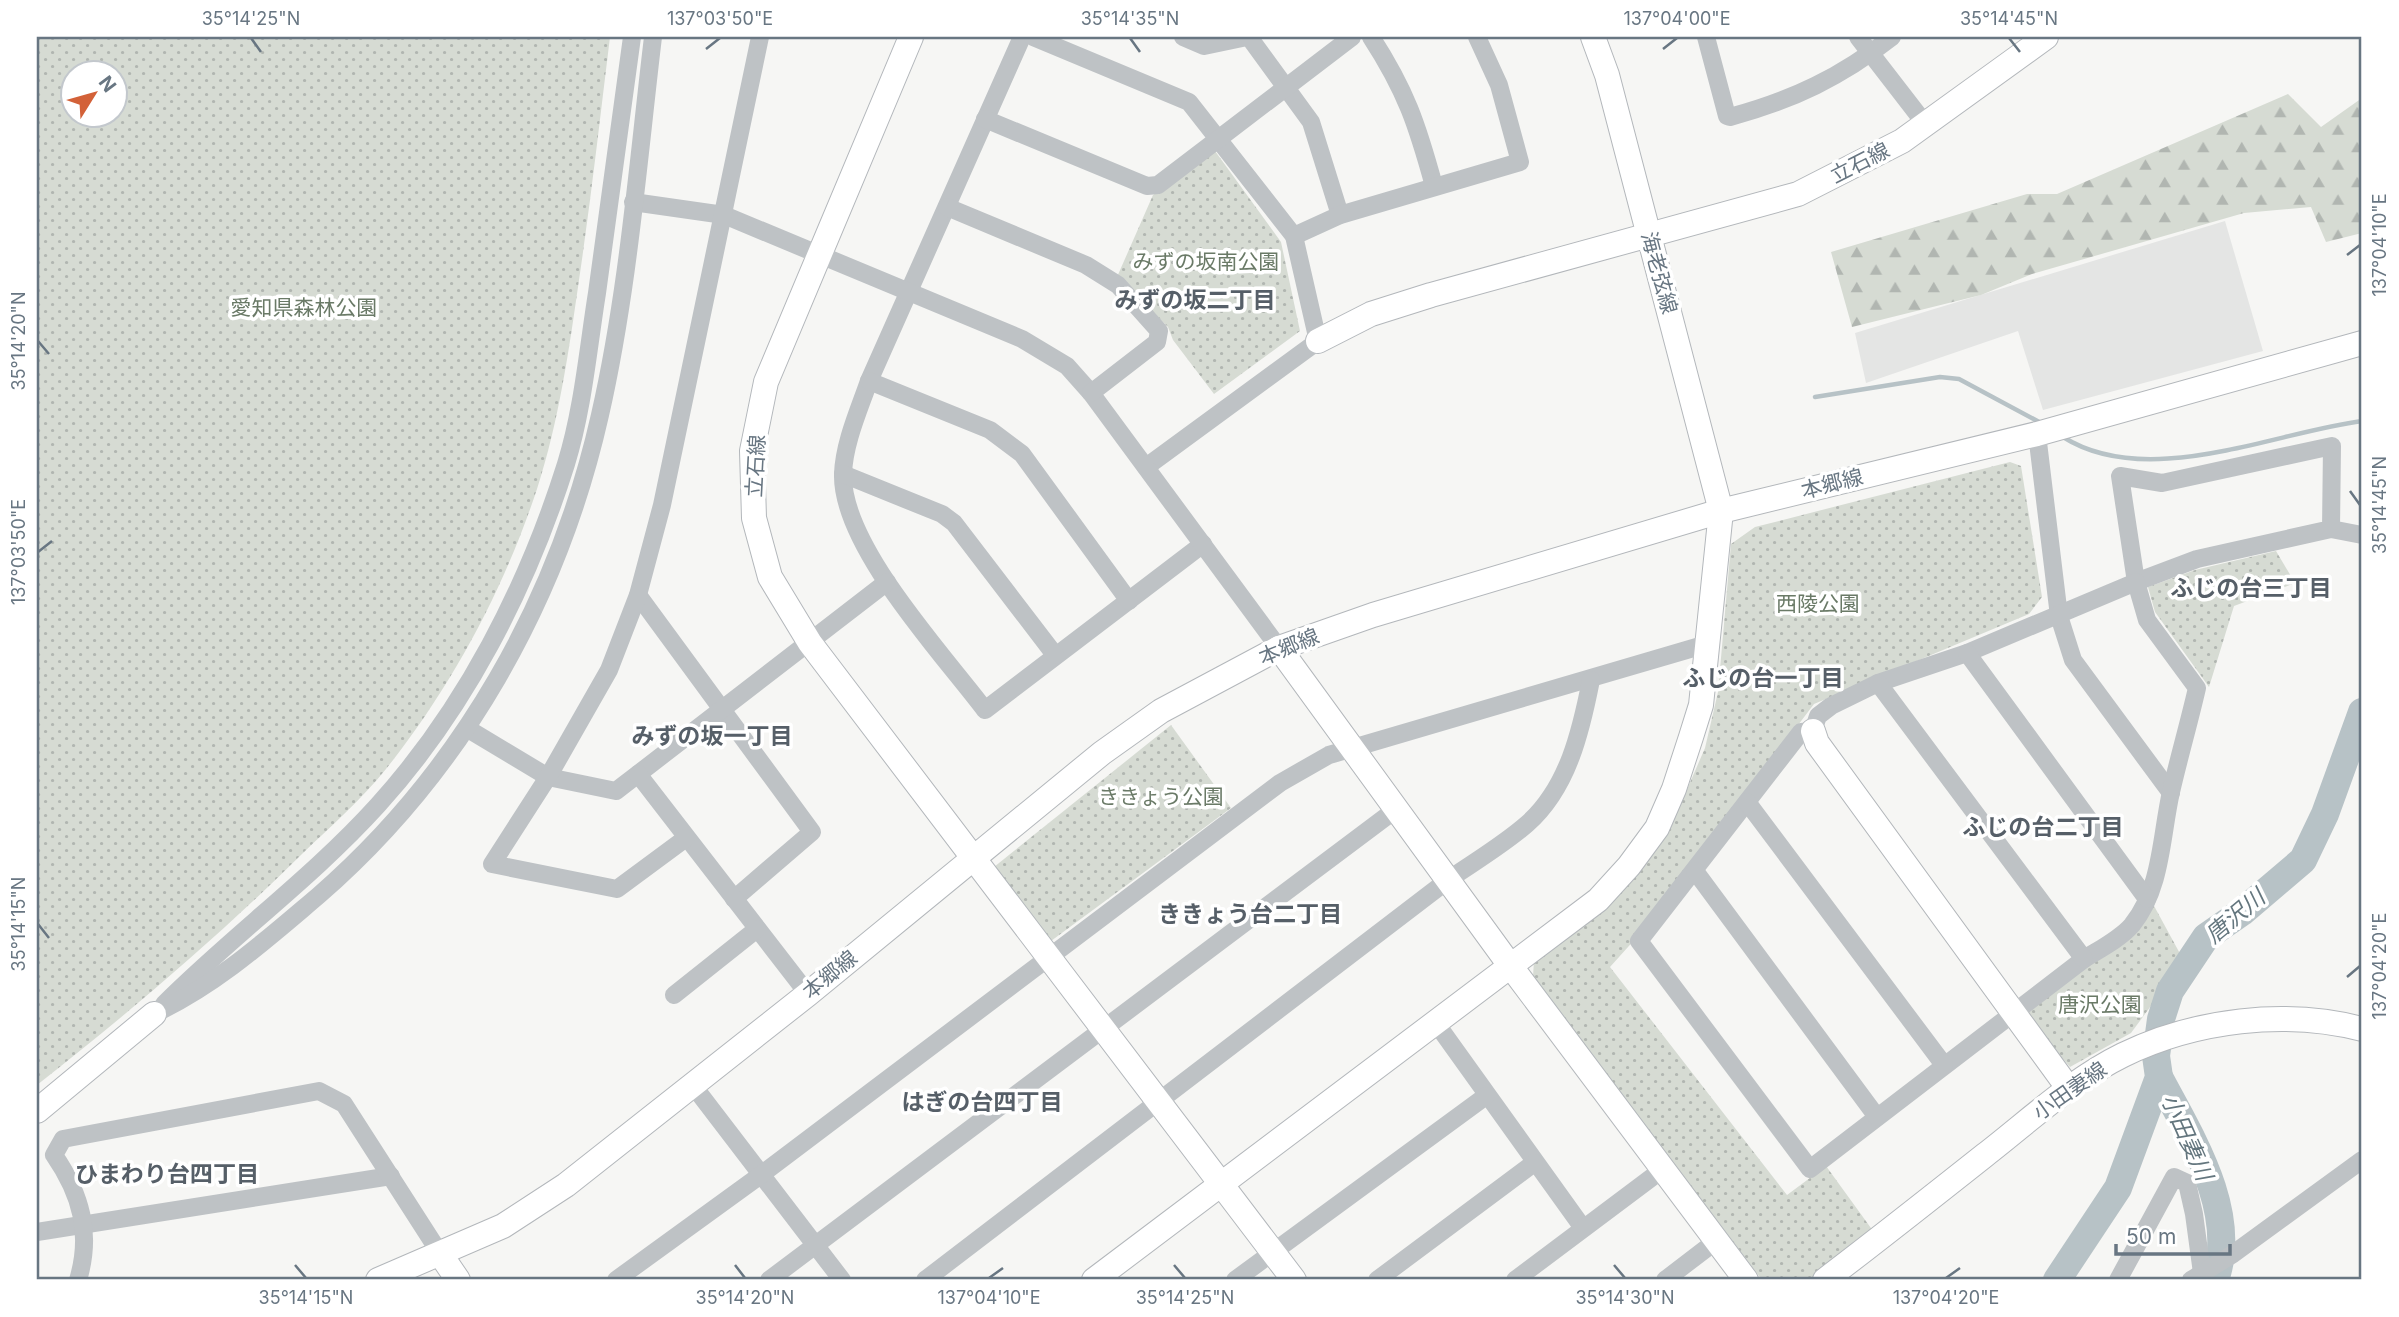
<svg xmlns="http://www.w3.org/2000/svg" width="2399" height="1317" font-family="Inter,'Noto Sans JP',sans-serif">
<style>
.built{fill:#e4e5e4}
.forest{fill:url(#forest-firs)}
.park{fill:url(#park-dots);fill-rule:evenodd}
.lines{fill:none;stroke-linecap:round;stroke-linejoin:round}
.stream{stroke:#b7c2c6;stroke-width:4.5}
.river{stroke:#b7c2c6;stroke-width:28}
.secondary-casing{stroke:#b3b7bb;stroke-width:26}
.street{stroke:#bec2c5;stroke-width:18}
.secondary{stroke:#fff;stroke-width:24}
.ticks{fill:none;stroke:#687682;stroke-width:2.5}
.labels{text-anchor:middle;stroke-width:7;stroke-linejoin:round;paint-order:stroke}
.street-label{font-size:21px;fill:#687682;stroke:#fff}
.park-label{font-size:21px;fill:#6a7a67;stroke:#fff}
.neighbourhood-label{font-size:23px;font-weight:bold;fill:#565f68;stroke:#fff}
.water-label{font-size:23px;font-style:italic;fill:#64767e;stroke:#fff}
.neatline{fill:none;stroke:#687682;stroke-width:2.5}
.ticks-label{font-size:18px;text-anchor:middle;fill:#687682}
</style>
<defs>
<pattern id="forest-firs" width="22" height="20" patternUnits="userSpaceOnUse" patternTransform="scale(1.75)"><rect width="22" height="20" fill="#d6dbd3"/><path d="M5 1l3.5 6h-7zM16 11l3.5 6h-7z" fill="#b1b6b1"/></pattern>
<pattern id="park-dots" width="8" height="8" patternUnits="userSpaceOnUse" patternTransform="scale(1.75)"><rect width="8" height="8" fill="#d6dbd3"/><path d="M2 2h.1M6 6h.1" fill="none" stroke="#b1b6b1" stroke-width="1.8" stroke-linecap="round"/></pattern>
</defs>
<rect width="100%" height="100%" fill="#f6f6f4"/>
<path class="built" d="M 2225,221 L 2263,351 L 2043,410 L 2018,331 L 1866,383 L 1855,333 Z"/>
<path class="forest" d="M 2288,94 L 2321,127 L 2362,98 L 2362,233 L 2326,242 L 2311,207 L 2244,213 L 2032,274 L 1981,295 L 1852,327 L 1831,252 L 2027,194 L 2057,194 Z"/>
<g class="park">
<path d="M 37,37 L 610,37 C 600,118 591,199 579,280 C 569,350 559,421 537,489 C 504,589 452,686 386,769 C 361,800 330,827 302,854 C 219,936 129,1013 37,1085 ZM 74,74 L 116,74 L 116,116 L 74,116 Z"/>
<path d="M 1215,151 L 1281,242 L 1300,331 L 1214,394 L 1173,340 L 1168,327 L 1117,277 L 1153,195 Z"/>
<path d="M 2010,462 L 2021,466 L 2042,597 L 2029,614 L 1814,704 L 1637,937 L 1610,967 L 1787,1195 L 1826,1166 L 1876,1235 L 1817,1280 L 1762,1280 L 1533,977 L 1534,960 L 1682,801 L 1705,748 L 1718,692 L 1731,544 L 1755,527 Z"/>
<path d="M 2276,551 L 2295,583 L 2234,606 L 2209,687 L 2155,612 L 2148,587 L 2195,570 Z"/>
<path d="M 1171,725 L 1231,808 L 1051,941 L 994,867 Z"/>
<path d="M 2153,904 L 2184,961 L 2131,1033 L 2070,1067 L 2024,1014 Z"/>
</g>
<g class="lines">
<g class="stream">
<path d="M 1815,397 L 1940,377 L 1959,379 L 2041,423"/>
<path d="M 2063,437 C 2147,490 2272,433 2362,421"/>
</g>
<g class="river">
<path d="M 2159,1077 C 2190,1136 2239,1211 2215,1280"/>
<path d="M 2057,1280 L 2118,1188 L 2159,1077 L 2156,1056 L 2161,1019 L 2170,991 L 2206,937 L 2242,912 L 2303,860 L 2325,814 L 2362,712"/>
</g>
<defs>
<g id="secondary">
<path d="M 911,37 L 766,382 L 752,451 L 754,518 L 770,577 L 810,643 L 1294,1280"/>
<path d="M 1318,341 L 1371,314 L 1431,295 L 1798,194 L 1902,141 L 2046,37"/>
<path d="M 1279,648 L 1509,964 L 1746,1280"/>
<path d="M 1813,731 L 1817,743 L 2069,1089"/>
<path d="M 37,1111 L 154,1014"/>
<path d="M 441,1255 L 458,1280"/>
<path d="M 378,1280 L 503,1226 L 566,1185 L 808,994 L 1102,753 L 1161,711 L 1279,648 L 1373,615 L 1721,511 L 2037,434 L 2362,343"/>
<path d="M 1094,1280 L 1598,900 L 1629,866 L 1657,828 L 1674,789 L 1691,737 L 1701,705 L 1721,511 L 1607,75 L 1593,37"/>
<path d="M 1825,1280 C 1879,1239 1932,1197 1985,1155 C 2029,1121 2072,1080 2123,1055 C 2195,1020 2285,1009 2362,1029"/>
</g>
</defs>
<use href="#secondary" class="secondary-casing"/>
<g class="street">
<path d="M 1022,37 L 869,381 C 859,410 844,443 843,474 C 841,545 942,653 985,710 L 1203,544"/>
<path d="M 1033,37 L 1189,102 L 1294,236 L 1318,341 L 1146,467"/>
<path d="M 1183,37 L 1204,46 L 1247,37"/>
<path d="M 1249,37 L 1311,122 L 1340,215"/>
<path d="M 1371,37 C 1406,91 1417,124 1434,186"/>
<path d="M 1706,37 L 1727,116 L 1730,117 C 1793,100 1841,77 1892,37"/>
<path d="M 1858,37 L 1926,125"/>
<path d="M 985,119 L 1147,186 L 1158,185 L 1352,37"/>
<path d="M 633,202 L 724,215 L 1022,339 L 1067,366 L 1091,393 L 1279,648"/>
<path d="M 947,207 L 1086,265 L 1118,285 L 1159,331 L 1157,342 L 1091,393"/>
<path d="M 1294,236 L 1340,215 L 1520,162 L 1499,85 L 1477,37"/>
<path d="M 869,381 L 990,430 L 1022,454 L 1129,601"/>
<path d="M 2037,434 L 2059,616 L 2073,660 L 2171,793"/>
<path d="M 843,474 L 942,514 L 954,523 L 1055,655"/>
<path d="M 2331,529 L 2332,446 L 2162,483 L 2120,476 L 2136,582 L 2197,559 L 2331,529 L 2362,535"/>
<path d="M 2136,582 L 2147,620 L 2197,688 C 2189,723 2179,757 2171,792 C 2161,836 2162,888 2132,925 C 2120,939 2100,949 2084,959 L 1810,1169 L 1639,941 L 1801,732 L 1813,731 L 1818,716 L 1831,706 L 1878,683 L 1967,653 Z"/>
<path d="M 638,595 L 812,832 L 734,899"/>
<path d="M 1967,653 L 2147,899"/>
<path d="M 1878,683 L 2084,959"/>
<path d="M 468,729 L 548,777 L 616,791 L 887,582"/>
<path d="M 638,774 L 808,994"/>
<path d="M 1747,802 L 1944,1065"/>
<path d="M 686,838 L 617,889 L 492,864 L 548,777 L 609,670 L 638,595 L 662,505 L 760,37"/>
<path d="M 1695,871 L 1877,1117"/>
<path d="M 674,995 L 757,929"/>
<path d="M 164,1004 C 233,935 312,878 378,805 C 465,709 527,588 566,464 C 583,409 588,349 597,293 C 609,207 621,122 632,37"/>
<path d="M 154,1014 C 216,985 266,940 318,896 C 462,771 558,601 600,415 C 628,292 638,162 653,37"/>
<path d="M 1436,1023 L 1583,1228"/>
<path d="M 692,1084 L 842,1280"/>
<path d="M 37,1232 L 391,1176"/>
<path d="M 78,1280 C 92,1234 81,1194 54,1155 L 63,1139 L 319,1091 L 344,1104 L 441,1255"/>
<path d="M 616,1280 L 762,1174 L 1280,783 L 1329,755 L 1707,644"/>
<path d="M 769,1280 L 1395,810"/>
<path d="M 925,1280 L 1448,880 C 1474,862 1503,845 1527,824 C 1568,788 1581,731 1591,680"/>
<path d="M 1235,1280 L 1486,1096"/>
<path d="M 1377,1280 L 1534,1163"/>
<path d="M 1515,1280 L 1663,1169"/>
<path d="M 1665,1280 L 1716,1241"/>
<path d="M 2118,1280 L 2174,1177 L 2187,1183 L 2194,1214 L 2202,1273"/>
<path d="M 2191,1280 L 2233,1254 L 2362,1160"/>
</g>
<use href="#secondary" class="secondary"/>
</g>
<path class="ticks" d="M 251,38 L 261,52M 1130,38 L 1140,52M 2009,38 L 2020,52M 706,49 L 720,38M 1663,49 L 1677,38M 2347,255 L 2360,245M 38,341 L 49,354M 2350,491 L 2360,505M 38,552 L 52,541M 38,924 L 49,938M 2347,977 L 2360,966M 295,1265 L 306,1278M 735,1265 L 745,1278M 1174,1265 L 1185,1278M 1614,1265 L 1625,1278M 989,1278 L 1003,1268M 1946,1278 L 1960,1268"/>
<g class="labels">
<g class="street-label">
<text transform="translate(1860 163) rotate(-27)" y="7">立石線</text>
<text transform="translate(1659 273) rotate(75)" y="7">海老弦線</text>
<text transform="translate(756 466) rotate(-87)" y="7">立石線</text>
<text transform="translate(1832 484) rotate(-14)" y="7">本郷線</text>
<text transform="translate(1289 647) rotate(-22)" y="7">本郷線</text>
<text transform="translate(830 975) rotate(-39)" y="7">本郷線</text>
<text transform="translate(2070 1091) rotate(-35)" y="7">小田妻線</text>
</g>
<g class="park-label">
<text x="1206" y="269">みずの坂南公園</text>
<text x="304" y="315">愛知県森林公園</text>
<text x="1818" y="611">西陵公園</text>
<text x="1161" y="804">ききょう公園</text>
<text x="2100" y="1012">唐沢公園</text>
</g>
<g class="neighbourhood-label">
<text x="1195" y="308">みずの坂二丁目</text>
<text x="2251" y="596">ふじの台三丁目</text>
<text x="1763" y="686">ふじの台一丁目</text>
<text x="712" y="744">みずの坂一丁目</text>
<text x="2043" y="835">ふじの台二丁目</text>
<text x="1250" y="922">ききょう台二丁目</text>
<text x="982" y="1110">はぎの台四丁目</text>
<text x="167" y="1182">ひまわり台四丁目</text>
</g>
<g class="water-label">
<text transform="translate(2235 916) rotate(-40)" y="8">唐沢川</text>
<text transform="translate(2187 1137) rotate(66)" y="8">小田妻川</text>
</g>
</g>
<rect width="2399" height="1317" fill="none" stroke="#ffffff" stroke-width="77"/>
<g transform="translate(94 94) rotate(53)"><circle r="33" fill="#ffffff" stroke="#c3c8cd" stroke-width="2"/>
<path d="M0-5L12 26L0 18L-12 26Z" fill="#d36138"/>
<text y="-10" font-size="19" font-weight="bold" text-anchor="middle" fill="#687682">N</text>
</g>
<path d="M2116 1244v10h114v-10" fill="none" stroke="#687682" stroke-width="3.5"/>
<text x="2126" y="1244" font-size="21" fill="#687682" stroke="#ffffff" stroke-width="5" paint-order="stroke">50 m</text>
<rect x="38" y="38" width="2322" height="1240" class="neatline"/>
<g class="ticks-label">
<text x="251" y="25">35°14'25"N</text>
<text x="720" y="25">137°03'50"E</text>
<text x="1130" y="25">35°14'35"N</text>
<text x="1677" y="25">137°04'00"E</text>
<text x="2009" y="25">35°14'45"N</text>
<text transform="translate(2380 245) rotate(-90)" y="6">137°04'10"E</text>
<text transform="translate(19 341) rotate(-90)" y="6">35°14'20"N</text>
<text transform="translate(2380 505) rotate(-90)" y="6">35°14'45"N</text>
<text transform="translate(19 552) rotate(-90)" y="6">137°03'50"E</text>
<text transform="translate(19 924) rotate(-90)" y="6">35°14'15"N</text>
<text transform="translate(2380 966) rotate(-90)" y="6">137°04'20"E</text>
<text x="306" y="1304">35°14'15"N</text>
<text x="745" y="1304">35°14'20"N</text>
<text x="989" y="1304">137°04'10"E</text>
<text x="1185" y="1304">35°14'25"N</text>
<text x="1625" y="1304">35°14'30"N</text>
<text x="1946" y="1304">137°04'20"E</text>
</g>
</svg>
